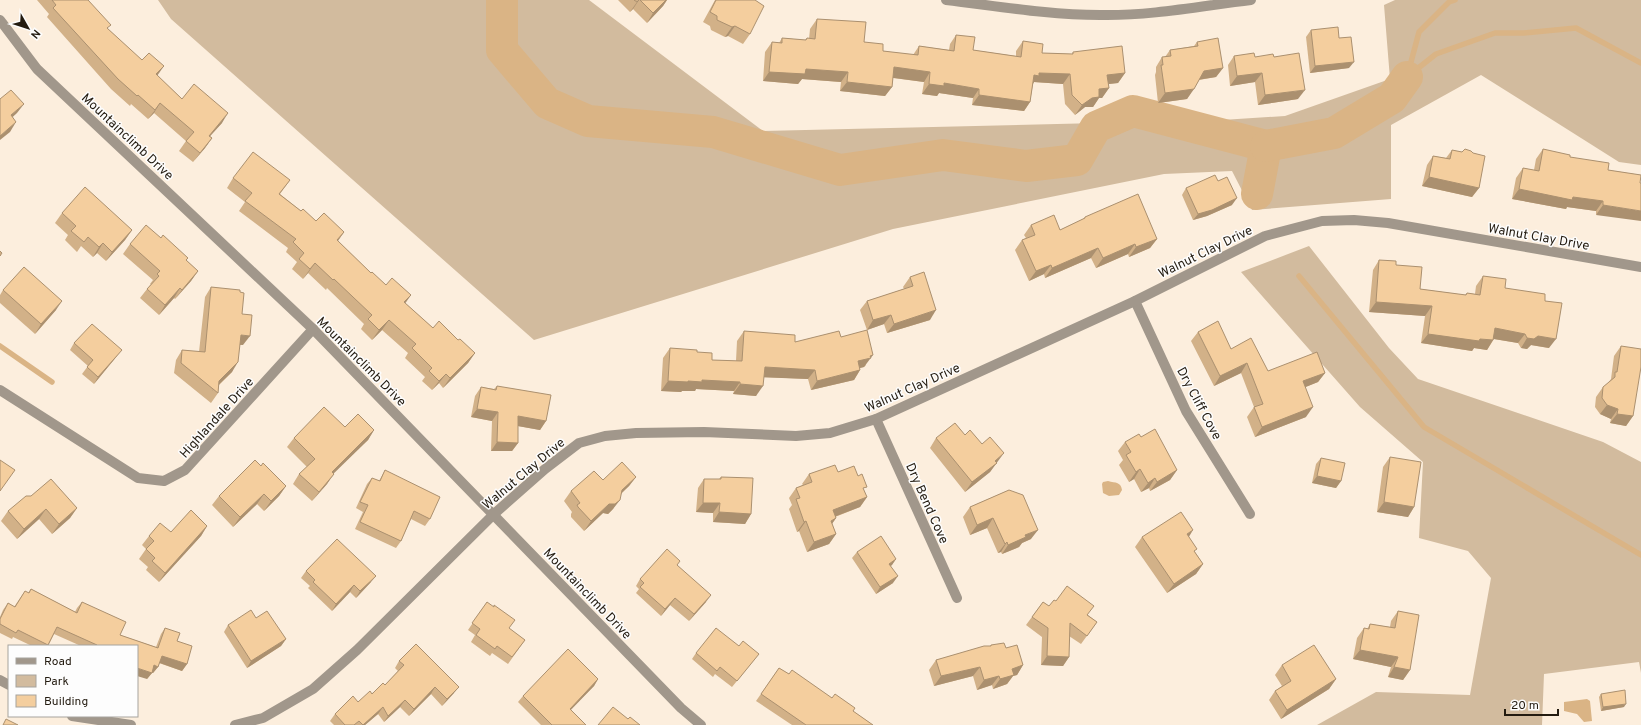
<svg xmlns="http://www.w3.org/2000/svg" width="1641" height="725" font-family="Overpass,sans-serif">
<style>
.green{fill:#d2bb9e}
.water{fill:#dab485}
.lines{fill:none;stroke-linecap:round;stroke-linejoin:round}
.stream{stroke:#dab485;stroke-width:5.5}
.river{stroke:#dab485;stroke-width:32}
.minor{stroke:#a1978b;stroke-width:10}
.wall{fill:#d2b188}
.shaded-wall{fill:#ab906f}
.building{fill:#f4ce9e;stroke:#ab906f}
.labels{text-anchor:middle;stroke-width:3;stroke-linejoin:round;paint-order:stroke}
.street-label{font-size:13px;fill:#231b10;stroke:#fdfdfd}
</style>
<rect width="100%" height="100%" fill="#fceedd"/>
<g class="green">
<path d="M 158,0 L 589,0 L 763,131 L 1222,120 L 1285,116 L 1390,79 L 1384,5 L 1395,0 L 1641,0 L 1641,165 L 1619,162 L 1481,75 L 1391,125 L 1391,199 L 1252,210 L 1232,171 L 1164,174 L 893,229 L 534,340 L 171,19 Z"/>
<path d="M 1309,246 L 1389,348 L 1418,379 L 1603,442 L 1641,462 L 1641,673 L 1639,662 L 1544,674 L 1542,725 L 1317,725 L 1376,692 L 1470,695 L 1491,578 L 1468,551 L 1419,538 L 1423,462 L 1360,407 L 1241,272 Z"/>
</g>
<g class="water">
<path d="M 1108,481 C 1116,483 1121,482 1122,490 L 1119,495 L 1109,496 L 1103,493 L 1102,484 L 1103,482 Z"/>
<path d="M 1587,699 L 1590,701 L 1592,721 L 1584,722 L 1577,714 L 1564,711 L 1564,702 Z"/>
</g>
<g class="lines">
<g class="stream">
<path d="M 1407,77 L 1436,54 L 1495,33 L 1524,33 L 1576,28 L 1641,63"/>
<path d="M 1407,77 L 1419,32 L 1449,2 L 1455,0"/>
<path d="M 1299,276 L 1424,427 L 1641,555"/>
<path d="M 0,346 L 52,382"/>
</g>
<g class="river">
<path d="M 502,0 L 502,50 L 547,103 L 588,121 L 713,132 L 840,170 L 943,155 L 1026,166 L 1077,160 L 1096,127 L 1133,111 L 1266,146 L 1257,194"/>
<path d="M 1266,146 L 1334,133 L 1392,98 L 1407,77"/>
</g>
<g class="minor">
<path d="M 946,0 C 997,6 1049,15 1100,15 C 1151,16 1201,6 1251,0"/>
<path d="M 0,20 L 37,69 L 313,329 L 681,708 L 701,725"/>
<path d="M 1135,301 L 1186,411 L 1250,514"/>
<path d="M 0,390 L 138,478 L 164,481 L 185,470 L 313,329"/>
<path d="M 876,419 L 957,598"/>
<path d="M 0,680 L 9,685"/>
<path d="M 72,716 L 131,725"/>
<path d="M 235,725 L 263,718 L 313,689 L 357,650 L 494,514 L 545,469 L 579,443 L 605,436 L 636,433 L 704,432 L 796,436 L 830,433 L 876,419 L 1135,301 L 1265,236 L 1322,221 L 1354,220 L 1388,223 L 1641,267"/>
</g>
</g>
<g class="wall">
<path d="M 37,0 L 88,0 L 108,29 L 182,99 L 222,123 L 210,136 L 212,138 L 205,148 L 193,162 L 179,151 L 186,141 L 154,113 L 148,119 L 131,104 L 130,106 L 111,89 L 47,17 L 49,14 Z"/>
<path d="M 618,0 L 667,0 L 663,6 L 647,23 L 633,9 L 630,12 Z"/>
<path d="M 715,0 L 755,0 L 750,34 L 743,44 L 728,36 L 725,37 L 711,30 L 710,26 L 703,22 Z"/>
<path d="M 817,19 L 883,51 L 913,55 L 919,46 L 949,50 L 950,44 L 956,35 L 973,50 L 1016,56 L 1016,51 L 1023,41 L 1042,53 L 1072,54 L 1073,52 L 1125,73 L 1118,83 L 1108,84 L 1109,88 L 1102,98 L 1099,98 L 1093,107 L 1085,107 L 1075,115 L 1065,104 L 1063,84 L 1034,82 L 1033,84 L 1030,102 L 1024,111 L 972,105 L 973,98 L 939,93 L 937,96 L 922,94 L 924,82 L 893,78 L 892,87 L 885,96 L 840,91 L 841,82 L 802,79 L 798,84 L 763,81 L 765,52 L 772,42 L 779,43 L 782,38 L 805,40 L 807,38 L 809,39 L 810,29 Z"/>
<path d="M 1311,30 L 1339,38 L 1349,68 L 1310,73 L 1306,37 Z"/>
<path d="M 1197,42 L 1223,68 L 1216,77 L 1199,80 L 1187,99 L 1158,103 L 1155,75 L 1156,72 L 1156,67 L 1162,57 L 1165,57 L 1170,50 L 1194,46 Z"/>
<path d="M 1234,56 L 1255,57 L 1298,99 L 1258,105 L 1255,82 L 1230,86 L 1228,65 Z"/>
<path d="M 1543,149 L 1570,157 L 1608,170 L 1641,175 L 1596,215 L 1596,211 L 1567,207 L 1566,209 L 1512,199 L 1516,178 L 1523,168 L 1534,170 L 1536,159 Z"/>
<path d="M 1452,150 L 1462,152 L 1479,188 L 1472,197 L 1422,186 L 1427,165 L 1433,156 L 1446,158 Z"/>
<path d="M 233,178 L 290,180 L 280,194 L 301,211 L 316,221 L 344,232 L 338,241 L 371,273 L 386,285 L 411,295 L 405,303 L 433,328 L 458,340 L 475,353 L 468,363 L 443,388 L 439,383 L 432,390 L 422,381 L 425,377 L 405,358 L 408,353 L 382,330 L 372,340 L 361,329 L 364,324 L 327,288 L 326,290 L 308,273 L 303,279 L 292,269 L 297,262 L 286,252 L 288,248 L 239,211 L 245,202 L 227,188 Z"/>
<path d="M 1186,188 L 1232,205 L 1207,216 L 1193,220 L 1182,195 Z"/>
<path d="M 62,213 L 132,230 L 125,240 L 106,261 L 97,253 L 93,257 L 81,246 L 77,252 L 65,240 L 68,235 L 55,223 Z"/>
<path d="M 1085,217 L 1157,239 L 1150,248 L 1129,257 L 1128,254 L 1096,268 L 1091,258 L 1045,278 L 1044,274 L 1029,281 L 1015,250 L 1022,240 L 1026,238 L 1024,235 L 1031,225 L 1060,230 L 1083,219 Z"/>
<path d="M 130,244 L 186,260 L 198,271 L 191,281 L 175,299 L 174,298 L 159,315 L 140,298 L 151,284 L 150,284 L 153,280 L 123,254 Z"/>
<path d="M 1379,260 L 1396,265 L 1420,289 L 1465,295 L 1467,293 L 1475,294 L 1476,286 L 1483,276 L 1505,288 L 1545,301 L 1549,348 L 1531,345 L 1527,349 L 1521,348 L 1518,343 L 1494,339 L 1487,350 L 1474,348 L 1472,351 L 1421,343 L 1425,316 L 1369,312 L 1373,270 Z"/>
<path d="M 910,277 L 930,320 L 887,333 L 884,324 L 867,330 L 860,310 L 867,301 L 904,289 L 903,287 Z"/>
<path d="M 211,287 L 240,292 L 242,314 L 243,345 L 240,345 L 232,372 L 219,385 L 218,393 L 211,403 L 174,373 L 176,360 L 182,350 L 199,352 L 205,297 Z"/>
<path d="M 3,290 L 56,310 L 35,334 L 0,303 L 0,295 Z"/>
<path d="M 744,331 L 795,342 L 841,337 L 866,365 L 864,367 L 860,368 L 860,370 L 854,380 L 811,390 L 808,379 L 764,377 L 756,396 L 733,394 L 734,391 L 696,389 L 695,391 L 682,391 L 681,392 L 661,391 L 663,358 L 670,348 L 697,352 L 712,360 L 736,361 L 737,341 Z"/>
<path d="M 1198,332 L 1231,349 L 1268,371 L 1325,373 L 1318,382 L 1305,387 L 1306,417 L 1255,437 L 1247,417 L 1254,407 L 1241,373 L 1214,386 L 1191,341 Z"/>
<path d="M 74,343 L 117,356 L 94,384 L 82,374 L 88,366 L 70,350 Z"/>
<path d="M 1621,346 L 1633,416 L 1626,426 L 1610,423 L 1611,419 L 1600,414 L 1595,407 L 1596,397 L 1603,387 L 1608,383 L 1611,379 L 1614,356 Z"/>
<path d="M 497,386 L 546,421 L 540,430 L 518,426 L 518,443 L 512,451 L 491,451 L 492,421 L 471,417 L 475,396 L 481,387 L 494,389 Z"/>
<path d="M 345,427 L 374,430 L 368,440 L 333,473 L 327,484 L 312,501 L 293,484 L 299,474 L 307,467 L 287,447 L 294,438 Z"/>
<path d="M 965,435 L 982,444 L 997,463 L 995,465 L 990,472 L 965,492 L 930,448 L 936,438 Z"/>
<path d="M 1141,437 L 1177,470 L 1170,480 L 1150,491 L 1149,488 L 1141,492 L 1134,479 L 1129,482 L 1119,465 L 1123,460 L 1118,451 L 1125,442 Z"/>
<path d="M 1390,457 L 1414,507 L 1408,517 L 1377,512 L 1383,467 Z"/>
<path d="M 1321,458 L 1341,481 L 1336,488 L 1312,483 L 1316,464 Z"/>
<path d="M 385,470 L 430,519 L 425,526 L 411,519 L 401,541 L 396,548 L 355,529 L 363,512 L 356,508 L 367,484 L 372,478 L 379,481 Z"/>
<path d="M 838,472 L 864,491 L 867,497 L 860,507 L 835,517 L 836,518 L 832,524 L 836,534 L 829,544 L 807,552 L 799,531 L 797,532 L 789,509 L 792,505 L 789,498 L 796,488 L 803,485 L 802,484 L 809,474 Z"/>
<path d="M 636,477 L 629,486 L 621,494 L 613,509 L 608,514 L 603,513 L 584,531 L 571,517 L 571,514 L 572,512 L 564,501 L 571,491 L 603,480 Z"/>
<path d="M 721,477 L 751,514 L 745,524 L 713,522 L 713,513 L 696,512 L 698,488 L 704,479 L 719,479 Z"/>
<path d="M 286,486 L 279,496 L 264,511 L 257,504 L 233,527 L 212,505 L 219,496 Z"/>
<path d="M 1009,490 L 1031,539 L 1022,543 L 1019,547 L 1002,554 L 1001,552 L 998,553 L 987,528 L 970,535 L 963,517 L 970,507 Z"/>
<path d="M 77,508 L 70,518 L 52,534 L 39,519 L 17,539 L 1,521 L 8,511 Z"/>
<path d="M 207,526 L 201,536 L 159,582 L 146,570 L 148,567 L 139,559 L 146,549 L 142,545 L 149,536 Z"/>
<path d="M 1142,537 L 1189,537 L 1195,552 L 1203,564 L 1196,574 L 1167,593 L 1135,547 Z"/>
<path d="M 857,552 L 896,559 L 891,566 L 893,583 L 876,594 L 852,558 Z"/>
<path d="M 677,565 L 706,602 L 689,621 L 670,605 L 661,616 L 636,593 L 639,589 L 636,586 L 640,579 Z"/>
<path d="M 306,571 L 371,582 L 356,598 L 350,592 L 332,611 L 308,588 L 310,586 L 301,578 Z"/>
<path d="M 31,589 L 75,612 L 77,608 L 82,602 L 120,635 L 156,647 L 161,634 L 165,628 L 177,641 L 187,664 L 182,671 L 159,663 L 158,667 L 153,673 L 152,673 L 147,679 L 137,646 L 81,646 L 54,634 L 48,646 L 32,646 L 13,637 L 12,639 L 0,633 L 0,617 L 3,610 L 8,603 L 14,607 L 25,591 L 28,593 Z"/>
<path d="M 487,602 L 509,629 L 525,640 L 508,664 L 492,653 L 490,656 L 471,642 L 475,635 L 468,630 Z"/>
<path d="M 1043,602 L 1049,606 L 1088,615 L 1097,622 L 1081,644 L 1069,636 L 1069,657 L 1063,666 L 1041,665 L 1042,637 L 1026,625 Z"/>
<path d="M 1398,611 L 1410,670 L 1403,680 L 1388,677 L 1391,667 L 1353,659 L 1357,638 L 1364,628 L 1367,629 L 1370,624 L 1390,627 L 1391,621 Z"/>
<path d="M 256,618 L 286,639 L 281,646 L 247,668 L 224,632 L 228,625 Z"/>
<path d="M 991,645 L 1006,648 L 1023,665 L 1017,675 L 1013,676 L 1007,684 L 993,689 L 992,685 L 977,690 L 973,676 L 934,686 L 929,670 L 936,660 L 990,646 Z"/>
<path d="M 739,646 L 754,660 L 732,687 L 715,674 L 713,677 L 692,659 L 696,653 Z"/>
<path d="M 399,661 L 454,693 L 442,706 L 431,694 L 409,716 L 400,707 L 384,722 L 378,714 L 365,725 L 334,725 L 330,721 L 335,714 L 358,702 L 385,685 L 398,671 L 395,668 Z"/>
<path d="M 1282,665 L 1336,679 L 1329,689 L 1281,719 L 1269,700 L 1275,691 L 1282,686 L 1275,675 Z"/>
<path d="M 779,668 L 789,674 L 832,698 L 853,711 L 873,725 L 792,725 L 756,701 Z"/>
<path d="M 598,679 L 594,686 L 570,710 L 586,725 L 541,725 L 518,702 L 523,696 Z"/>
<path d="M 1601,694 L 1624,707 L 1601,711 L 1599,697 Z"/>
</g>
<g class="shaded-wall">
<path d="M 639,0 L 633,9 L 630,12 L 637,2 Z"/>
<path d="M 666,0 L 667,0 L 663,6 L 647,23 L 653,13 Z"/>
<path d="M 735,26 L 728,36 L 725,37 L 732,27 Z"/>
<path d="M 1354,62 L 1349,68 L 1310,73 L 1315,66 Z"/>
<path d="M 164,66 L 157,76 L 156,74 Z"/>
<path d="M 894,67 L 930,72 L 924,82 L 887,77 Z"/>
<path d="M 1223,68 L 1216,77 L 1197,80 L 1204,71 Z"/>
<path d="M 806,69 L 848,72 L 841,82 L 802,79 L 798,84 L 763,81 L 769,72 Z"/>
<path d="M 1039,73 L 1070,74 L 1063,84 L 1034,82 L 1032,85 L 1034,75 Z"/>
<path d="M 1125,73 L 1118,83 L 1100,85 L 1107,75 Z"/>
<path d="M 1262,73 L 1255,82 L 1230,86 L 1237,76 Z"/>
<path d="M 847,82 L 892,87 L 885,96 L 840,91 Z"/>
<path d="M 944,83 L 979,89 L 973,98 L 939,93 L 937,96 L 922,94 L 929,84 Z"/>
<path d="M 1109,88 L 1102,98 L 1099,98 L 1093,107 L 1085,107 L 1075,115 L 1082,105 L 1099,89 Z"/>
<path d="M 1194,89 L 1187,99 L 1158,103 L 1165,93 Z"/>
<path d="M 1305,90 L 1298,99 L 1258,105 L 1265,95 Z"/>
<path d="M 979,95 L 1030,102 L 1024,111 L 972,105 Z"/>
<path d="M 160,103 L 154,113 L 148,119 L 155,110 Z"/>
<path d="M 24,104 L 17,113 L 4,125 L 11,115 Z"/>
<path d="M 228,113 L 222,123 L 202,145 L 209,136 Z"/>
<path d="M 16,122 L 10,132 L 0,140 L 0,136 Z"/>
<path d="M 212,138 L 205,148 L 193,162 L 200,153 Z"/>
<path d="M 1429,177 L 1479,188 L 1472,197 L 1422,186 Z"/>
<path d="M 1519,189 L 1573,197 L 1603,201 L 1596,211 L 1567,207 L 1566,209 L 1512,199 Z"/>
<path d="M 1237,198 L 1232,205 L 1207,216 L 1193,220 L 1198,214 Z"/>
<path d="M 1603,205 L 1641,211 L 1641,221 L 1596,215 Z"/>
<path d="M 132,230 L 125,240 L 106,261 L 112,252 Z"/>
<path d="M 344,232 L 337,242 L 337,240 Z"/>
<path d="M 1157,239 L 1150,248 L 1129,257 L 1136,247 Z"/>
<path d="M 103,243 L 97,253 L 93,257 L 99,247 Z"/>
<path d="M 1135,244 L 1128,254 L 1096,268 L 1103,258 Z"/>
<path d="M 1098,248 L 1091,258 L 1045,278 L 1052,268 Z"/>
<path d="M 315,263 L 308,273 L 303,279 L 310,269 Z"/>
<path d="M 1051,265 L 1044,274 L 1029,281 L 1036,271 Z"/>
<path d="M 198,271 L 191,281 L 175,299 L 182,290 Z"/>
<path d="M 180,288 L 174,298 L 159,315 L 165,305 Z"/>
<path d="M 411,295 L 404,305 L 404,302 Z"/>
<path d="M 62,301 L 56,310 L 35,334 L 41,324 Z"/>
<path d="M 1376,302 L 1432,306 L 1425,316 L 1369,312 Z"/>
<path d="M 936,310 L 930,320 L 887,333 L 894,324 Z"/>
<path d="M 891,315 L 884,324 L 867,330 L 873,320 Z"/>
<path d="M 389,320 L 382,330 L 372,340 L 379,330 Z"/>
<path d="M 1495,328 L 1525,334 L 1518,343 L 1488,338 Z"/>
<path d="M 1428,334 L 1480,339 L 1493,340 L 1487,350 L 1474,348 L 1472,351 L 1421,343 Z"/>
<path d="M 241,335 L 250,336 L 243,345 L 234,344 Z"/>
<path d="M 1538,336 L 1556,339 L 1549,348 L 1531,345 L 1527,349 L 1521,348 L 1527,338 Z"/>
<path d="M 122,350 L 117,356 L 94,384 L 98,377 Z"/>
<path d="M 475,353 L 468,363 L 443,388 L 450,378 Z"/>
<path d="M 873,355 L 864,367 L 851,370 L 858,361 Z"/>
<path d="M 238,362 L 232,372 L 212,391 L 219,381 Z"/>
<path d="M 1247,363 L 1241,373 L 1214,386 L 1220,376 Z"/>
<path d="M 765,367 L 815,370 L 808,379 L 758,377 Z"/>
<path d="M 860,370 L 854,380 L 811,390 L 817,381 Z"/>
<path d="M 1325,373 L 1318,382 L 1296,391 L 1303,381 Z"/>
<path d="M 446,374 L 439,383 L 432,390 L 439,381 Z"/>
<path d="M 702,380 L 740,382 L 734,391 L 696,389 L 695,391 L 682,391 L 681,392 L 661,391 L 668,381 Z"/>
<path d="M 740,384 L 763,386 L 756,396 L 733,394 Z"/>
<path d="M 1607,405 L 1618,409 L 1611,419 L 1600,414 Z"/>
<path d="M 1313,407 L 1306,417 L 1255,437 L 1262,427 Z"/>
<path d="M 477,409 L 498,412 L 492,421 L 471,417 Z"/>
<path d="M 1617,414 L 1633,416 L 1626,426 L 1610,423 Z"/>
<path d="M 518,416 L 546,421 L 540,430 L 512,425 Z"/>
<path d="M 374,430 L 368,440 L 325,482 L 332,472 Z"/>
<path d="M 497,442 L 518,443 L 512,451 L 491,451 Z"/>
<path d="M 1004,453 L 990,472 L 965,492 L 972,482 L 995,461 Z"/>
<path d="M 1140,469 L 1134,479 L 1129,482 L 1136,472 Z"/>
<path d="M 1177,470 L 1170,480 L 1150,491 L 1157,482 Z"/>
<path d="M 334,474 L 327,484 L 312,501 L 319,492 Z"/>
<path d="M 1317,476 L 1341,481 L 1336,488 L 1312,483 Z"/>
<path d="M 636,477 L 629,486 L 615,499 L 622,490 Z"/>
<path d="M 1155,478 L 1149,488 L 1141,492 L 1148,483 Z"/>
<path d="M 286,486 L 279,496 L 264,511 L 271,501 Z"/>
<path d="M 264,494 L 257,504 L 233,527 L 240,517 Z"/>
<path d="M 867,497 L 860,507 L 826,520 L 833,510 Z"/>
<path d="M 620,500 L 613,509 L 608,514 L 603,513 L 584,531 L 591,521 L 609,504 Z"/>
<path d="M 1384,502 L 1414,507 L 1408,517 L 1377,512 Z"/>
<path d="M 703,503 L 720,503 L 713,513 L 696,512 Z"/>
<path d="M 77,508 L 70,518 L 52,534 L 59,524 Z"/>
<path d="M 46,509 L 39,519 L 17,539 L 24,529 Z"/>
<path d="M 719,512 L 751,514 L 745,524 L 713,522 Z"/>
<path d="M 836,518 L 829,528 L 831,521 Z"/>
<path d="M 993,518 L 987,528 L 970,535 L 977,525 Z"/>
<path d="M 806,521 L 799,531 L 797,532 L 804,522 Z"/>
<path d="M 207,526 L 201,536 L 159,582 L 165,573 Z"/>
<path d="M 1038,530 L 1031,539 L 1022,543 L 1019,547 L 1002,554 L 1008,545 L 1025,535 Z"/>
<path d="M 1193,530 L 1187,540 L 1187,534 Z"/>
<path d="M 836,534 L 829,544 L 807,552 L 814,542 Z"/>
<path d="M 1007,542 L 1001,552 L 998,553 L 1005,544 Z"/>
<path d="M 896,559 L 892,565 L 884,570 L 889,564 Z"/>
<path d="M 1203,564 L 1196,574 L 1167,593 L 1174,584 Z"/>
<path d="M 376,576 L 371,582 L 356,598 L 360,591 Z"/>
<path d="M 898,576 L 893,583 L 876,594 L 880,587 Z"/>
<path d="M 354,585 L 350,592 L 332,611 L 336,604 Z"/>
<path d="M 711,595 L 706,602 L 689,621 L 694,614 Z"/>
<path d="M 675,598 L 670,605 L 661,616 L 665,609 Z"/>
<path d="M 286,639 L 281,646 L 247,668 L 251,661 Z"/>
<path d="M 1360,650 L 1398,657 L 1391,667 L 1353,659 Z"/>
<path d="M 162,656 L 187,664 L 182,671 L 157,662 Z"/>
<path d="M 1047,656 L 1069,657 L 1063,666 L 1041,665 Z"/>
<path d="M 154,665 L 158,667 L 153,673 L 149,672 Z"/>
<path d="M 1023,665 L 1017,675 L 1013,676 L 1007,684 L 993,689 L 1000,679 L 1012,669 Z"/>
<path d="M 980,667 L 973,676 L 934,686 L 941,676 Z"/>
<path d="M 1394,667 L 1410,670 L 1403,680 L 1388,677 Z"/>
<path d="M 137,668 L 152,673 L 147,679 L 137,676 Z"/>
<path d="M 999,676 L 992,685 L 977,690 L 984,680 Z"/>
<path d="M 598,679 L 594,686 L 565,716 L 570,709 Z"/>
<path d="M 1336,679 L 1329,689 L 1281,719 L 1287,710 Z"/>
<path d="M 435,687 L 431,694 L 409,716 L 414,709 Z"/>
<path d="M 459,687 L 454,693 L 442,706 L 447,699 Z"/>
<path d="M 405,700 L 400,707 L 384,722 L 388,716 Z"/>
<path d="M 1626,704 L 1624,707 L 1601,711 L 1603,707 Z"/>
<path d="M 383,707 L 378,714 L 365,725 L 362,725 Z"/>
</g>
<g class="building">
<path d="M 52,0 L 88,0 L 111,25 L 107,28 L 142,60 L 149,53 L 164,66 L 156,74 L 182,99 L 194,84 L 228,113 L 209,136 L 212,138 L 200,153 L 186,141 L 194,132 L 160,103 L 155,110 L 138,95 L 137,96 L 118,79 L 53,8 L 56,5 Z"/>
<path d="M 634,0 L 639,0 L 637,2 Z"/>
<path d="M 640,0 L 666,0 L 653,13 Z"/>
<path d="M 716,0 L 755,0 L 764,6 L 750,34 L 735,26 L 732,27 L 717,20 L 717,16 L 710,12 Z"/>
<path d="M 817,19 L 866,22 L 864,42 L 883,44 L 883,51 L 918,55 L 919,46 L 954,51 L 956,35 L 975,37 L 973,50 L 1021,57 L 1023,41 L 1043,44 L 1042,53 L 1073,54 L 1073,52 L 1122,46 L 1125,73 L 1107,75 L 1109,88 L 1099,89 L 1099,97 L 1092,98 L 1082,105 L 1072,95 L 1070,74 L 1039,73 L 1039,76 L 1034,75 L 1030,102 L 979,95 L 979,89 L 944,83 L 944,86 L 929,84 L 930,72 L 894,67 L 892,87 L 847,82 L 848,72 L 806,69 L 805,74 L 769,72 L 772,42 L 782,43 L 782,38 L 806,40 L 807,38 L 815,39 Z"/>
<path d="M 1338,27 L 1339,38 L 1351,37 L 1354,62 L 1315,66 L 1311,30 Z"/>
<path d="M 1218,38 L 1223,68 L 1204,71 L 1194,89 L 1165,93 L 1161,65 L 1163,65 L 1162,57 L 1171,56 L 1170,50 L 1198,46 L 1197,42 Z"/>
<path d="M 1254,53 L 1255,57 L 1273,54 L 1274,57 L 1299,53 L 1305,90 L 1265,95 L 1262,73 L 1237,76 L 1234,56 Z"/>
<path d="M 11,90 L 24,104 L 11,115 L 16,122 L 0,136 L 0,99 Z"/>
<path d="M 1465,149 L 1471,151 L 1473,153 L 1485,156 L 1479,188 L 1429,177 L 1433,156 L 1450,159 L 1452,150 L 1462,152 Z"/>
<path d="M 1543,149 L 1570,155 L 1570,157 L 1609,163 L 1608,170 L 1641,175 L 1640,183 L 1641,183 L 1641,211 L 1603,205 L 1603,201 L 1573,197 L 1572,200 L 1519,189 L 1523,168 L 1539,171 Z"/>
<path d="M 253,152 L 290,180 L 279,194 L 301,211 L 303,209 L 316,221 L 324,213 L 344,232 L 337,240 L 371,273 L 372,272 L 386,285 L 392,278 L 411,295 L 404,302 L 433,328 L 439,321 L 458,340 L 460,339 L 475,353 L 450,378 L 446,374 L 439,381 L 429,371 L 432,368 L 412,348 L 416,344 L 389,320 L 379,330 L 368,319 L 372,315 L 334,279 L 333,280 L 315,263 L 310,269 L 299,259 L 304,253 L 293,242 L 296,239 L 245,201 L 252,193 L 233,178 Z"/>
<path d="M 1215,175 L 1218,181 L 1227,177 L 1237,198 L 1212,210 L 1198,214 L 1186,188 Z"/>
<path d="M 85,187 L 132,230 L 112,252 L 103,243 L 99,247 L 88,237 L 84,242 L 71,231 L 76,226 L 62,213 Z"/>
<path d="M 1138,194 L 1157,239 L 1136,247 L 1135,244 L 1103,258 L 1098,248 L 1052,268 L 1051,265 L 1036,271 L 1022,240 L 1035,235 L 1031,225 L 1054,215 L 1060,230 L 1085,218 L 1085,217 Z"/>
<path d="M 146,225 L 161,238 L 163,235 L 188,258 L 186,260 L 198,271 L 182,290 L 180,288 L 165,305 L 147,289 L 159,276 L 157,274 L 160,271 L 130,244 Z"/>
<path d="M 0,251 L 2,253 L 0,256 Z"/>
<path d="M 1379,260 L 1396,261 L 1396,265 L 1422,267 L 1420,289 L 1466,295 L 1467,293 L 1480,295 L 1483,276 L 1506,279 L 1505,288 L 1545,294 L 1545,301 L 1562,303 L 1556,339 L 1538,336 L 1534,339 L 1527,338 L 1525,334 L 1495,328 L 1493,340 L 1480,339 L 1479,341 L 1428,334 L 1432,306 L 1376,302 Z"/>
<path d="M 24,267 L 62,301 L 41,324 L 3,290 Z"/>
<path d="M 924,272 L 936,310 L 894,324 L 891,315 L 873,320 L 867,301 L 913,286 L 910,277 Z"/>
<path d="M 211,287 L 240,290 L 240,292 L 244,293 L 242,314 L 252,315 L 250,336 L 241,335 L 238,362 L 219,381 L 218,393 L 181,363 L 182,350 L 205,352 Z"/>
<path d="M 1218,321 L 1231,349 L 1251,338 L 1268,371 L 1317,352 L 1325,373 L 1303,381 L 1313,407 L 1262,427 L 1254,407 L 1263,404 L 1247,363 L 1220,376 L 1198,332 Z"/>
<path d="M 92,324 L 122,350 L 98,377 L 87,367 L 93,360 L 74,343 Z"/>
<path d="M 867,330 L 873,355 L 870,356 L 871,358 L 858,361 L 860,370 L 817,381 L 815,370 L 765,367 L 763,386 L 740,384 L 740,382 L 702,380 L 702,382 L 688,381 L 688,382 L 668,381 L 670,348 L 697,350 L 697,352 L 712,353 L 712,360 L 742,361 L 744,331 L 795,335 L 795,342 L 839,331 L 841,337 Z"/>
<path d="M 1621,346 L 1641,349 L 1641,367 L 1633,416 L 1617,414 L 1618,409 L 1607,405 L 1602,398 L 1603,387 L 1615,377 L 1615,372 L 1617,372 Z"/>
<path d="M 497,386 L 551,395 L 546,421 L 518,416 L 518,443 L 497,442 L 498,412 L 477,409 L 481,387 L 496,390 Z"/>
<path d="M 324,407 L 345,427 L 358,414 L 374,430 L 332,472 L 334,474 L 319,492 L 299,474 L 315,459 L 294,438 Z"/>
<path d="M 955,423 L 965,435 L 970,430 L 982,444 L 990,437 L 1004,453 L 995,461 L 997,463 L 972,482 L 936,438 Z"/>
<path d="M 1155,429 L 1177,470 L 1157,482 L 1155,478 L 1148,483 L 1140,469 L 1136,472 L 1126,455 L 1131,452 L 1125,442 L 1139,434 L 1141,437 Z"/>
<path d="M 1390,457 L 1421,462 L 1414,507 L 1384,502 Z"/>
<path d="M 1321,458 L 1345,463 L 1341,481 L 1317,476 Z"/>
<path d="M 0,460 L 15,470 L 0,491 Z"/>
<path d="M 255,460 L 261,466 L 263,463 L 286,486 L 271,501 L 264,494 L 240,517 L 219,496 Z"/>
<path d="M 622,462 L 636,477 L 622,490 L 620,500 L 615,504 L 609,504 L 591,521 L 578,507 L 577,505 L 580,503 L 571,491 L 594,471 L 603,480 Z"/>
<path d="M 835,465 L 838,472 L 854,466 L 858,476 L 862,474 L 867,487 L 863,488 L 867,497 L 833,510 L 836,518 L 831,521 L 836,534 L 814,542 L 806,521 L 804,522 L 796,499 L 800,498 L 796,488 L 812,482 L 809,474 Z"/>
<path d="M 385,470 L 440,497 L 430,519 L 414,511 L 401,541 L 360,522 L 368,505 L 360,502 L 372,478 L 380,481 Z"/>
<path d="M 721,477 L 753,478 L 751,514 L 719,512 L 720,503 L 703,503 L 704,479 L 721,479 Z"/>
<path d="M 51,479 L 77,508 L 59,524 L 46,509 L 24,529 L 8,511 L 26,496 L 31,496 Z"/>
<path d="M 1009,490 L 1023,495 L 1038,530 L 1025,535 L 1026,537 L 1008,545 L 1007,542 L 1005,544 L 993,518 L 977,525 L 970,507 Z"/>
<path d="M 191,510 L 207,526 L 165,573 L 152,561 L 155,558 L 146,549 L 154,541 L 149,536 L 160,523 L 171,532 Z"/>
<path d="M 1181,512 L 1193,530 L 1187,534 L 1197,549 L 1194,551 L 1203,564 L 1174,584 L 1142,537 Z"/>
<path d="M 881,536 L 896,559 L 889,564 L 898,576 L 880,587 L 857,552 Z"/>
<path d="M 337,539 L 376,576 L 360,591 L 354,585 L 336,604 L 313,582 L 315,580 L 306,571 Z"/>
<path d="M 667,549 L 680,561 L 677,565 L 711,595 L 694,614 L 675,598 L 665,609 L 640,587 L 644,583 L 640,579 Z"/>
<path d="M 1067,586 L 1094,606 L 1087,615 L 1097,622 L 1087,636 L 1070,623 L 1069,657 L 1047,656 L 1048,628 L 1032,617 L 1043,602 L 1049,606 L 1054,600 L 1056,601 Z"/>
<path d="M 31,589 L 77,613 L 82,602 L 126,622 L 120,635 L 158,648 L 165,628 L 180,633 L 177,641 L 192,646 L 187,664 L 162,656 L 158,667 L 154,665 L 152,673 L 137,668 L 137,646 L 96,646 L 97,645 L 57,627 L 48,645 L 18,630 L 16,633 L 0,624 L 0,619 L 8,603 L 15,607 L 25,591 L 29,593 Z"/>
<path d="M 487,602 L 494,607 L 494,605 L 515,620 L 509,628 L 525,640 L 512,657 L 497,646 L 495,649 L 476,635 L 480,629 L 472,623 Z"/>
<path d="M 251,610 L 256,618 L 267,611 L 286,639 L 251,661 L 228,625 Z"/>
<path d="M 1398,611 L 1419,615 L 1410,670 L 1394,667 L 1398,657 L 1360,650 L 1364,628 L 1369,629 L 1370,624 L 1395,628 Z"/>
<path d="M 716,628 L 739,646 L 743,641 L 759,654 L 737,681 L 720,667 L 717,671 L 696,653 Z"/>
<path d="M 1004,643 L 1006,648 L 1017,645 L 1023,665 L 1012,669 L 1014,675 L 1000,679 L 999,676 L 984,680 L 980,667 L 941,676 L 936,660 L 984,646 L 991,646 L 991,645 Z"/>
<path d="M 416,644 L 459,687 L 447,699 L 435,687 L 414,709 L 405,700 L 388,716 L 383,707 L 363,725 L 359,721 L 354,725 L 345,725 L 335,714 L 353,696 L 358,702 L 370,691 L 372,694 L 383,683 L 385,685 L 404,665 L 399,661 Z"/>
<path d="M 1314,645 L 1336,679 L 1287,710 L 1275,691 L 1291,681 L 1282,665 Z"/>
<path d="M 568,649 L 598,679 L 570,709 L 586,725 L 552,725 L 523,696 Z"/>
<path d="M 779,668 L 789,674 L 792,670 L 832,698 L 835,694 L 855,708 L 853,711 L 873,725 L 806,725 L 761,694 Z"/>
<path d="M 1625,690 L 1626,704 L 1603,707 L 1601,694 Z"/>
<path d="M 613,707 L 628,719 L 630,717 L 640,725 L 598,725 Z"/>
<path d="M 6,719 L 18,725 L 3,725 Z"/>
</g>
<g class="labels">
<g class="street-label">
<text transform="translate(128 136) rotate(43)" y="5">Mountainclimb Drive</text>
<text transform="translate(1539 236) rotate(10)" y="5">Walnut Clay Drive</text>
<text transform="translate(1205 251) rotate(-26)" y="5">Walnut Clay Drive</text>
<text transform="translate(362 361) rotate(45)" y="5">Mountainclimb Drive</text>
<text transform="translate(912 387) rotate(-24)" y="5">Walnut Clay Drive</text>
<text transform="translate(1200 403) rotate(62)" y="5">Dry Cliff Cove</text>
<text transform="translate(216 417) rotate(-48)" y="5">Highlandale Drive</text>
<text transform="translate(523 473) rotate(-40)" y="5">Walnut Clay Drive</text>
<text transform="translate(928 503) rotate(66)" y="5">Dry Bend Cove</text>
<text transform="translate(588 593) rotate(46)" y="5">Mountainclimb Drive</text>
</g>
</g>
<rect x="8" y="645" width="130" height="72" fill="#fdfdfd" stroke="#a6a39e"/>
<rect x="16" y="658" width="20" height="6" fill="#a1978b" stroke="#a6a39e"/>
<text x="44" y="665" font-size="12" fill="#231b10">Road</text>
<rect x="16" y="675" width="20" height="12" fill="#d2bb9e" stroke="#a6a39e"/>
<text x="44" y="685" font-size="12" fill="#231b10">Park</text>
<rect x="16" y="695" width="20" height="12" fill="#f4ce9e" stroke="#a6a39e"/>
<text x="44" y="705" font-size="12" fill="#231b10">Building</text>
<g transform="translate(28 28) rotate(129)" stroke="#fdfdfd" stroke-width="3" paint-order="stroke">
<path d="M0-3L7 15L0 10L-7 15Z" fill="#231b10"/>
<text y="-6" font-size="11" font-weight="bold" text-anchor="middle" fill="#231b10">N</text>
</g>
<path d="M1505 709v6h53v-6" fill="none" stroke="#231b10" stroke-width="2"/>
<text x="1511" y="709" font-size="12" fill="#231b10" stroke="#fdfdfd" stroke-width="3" paint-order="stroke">20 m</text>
</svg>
